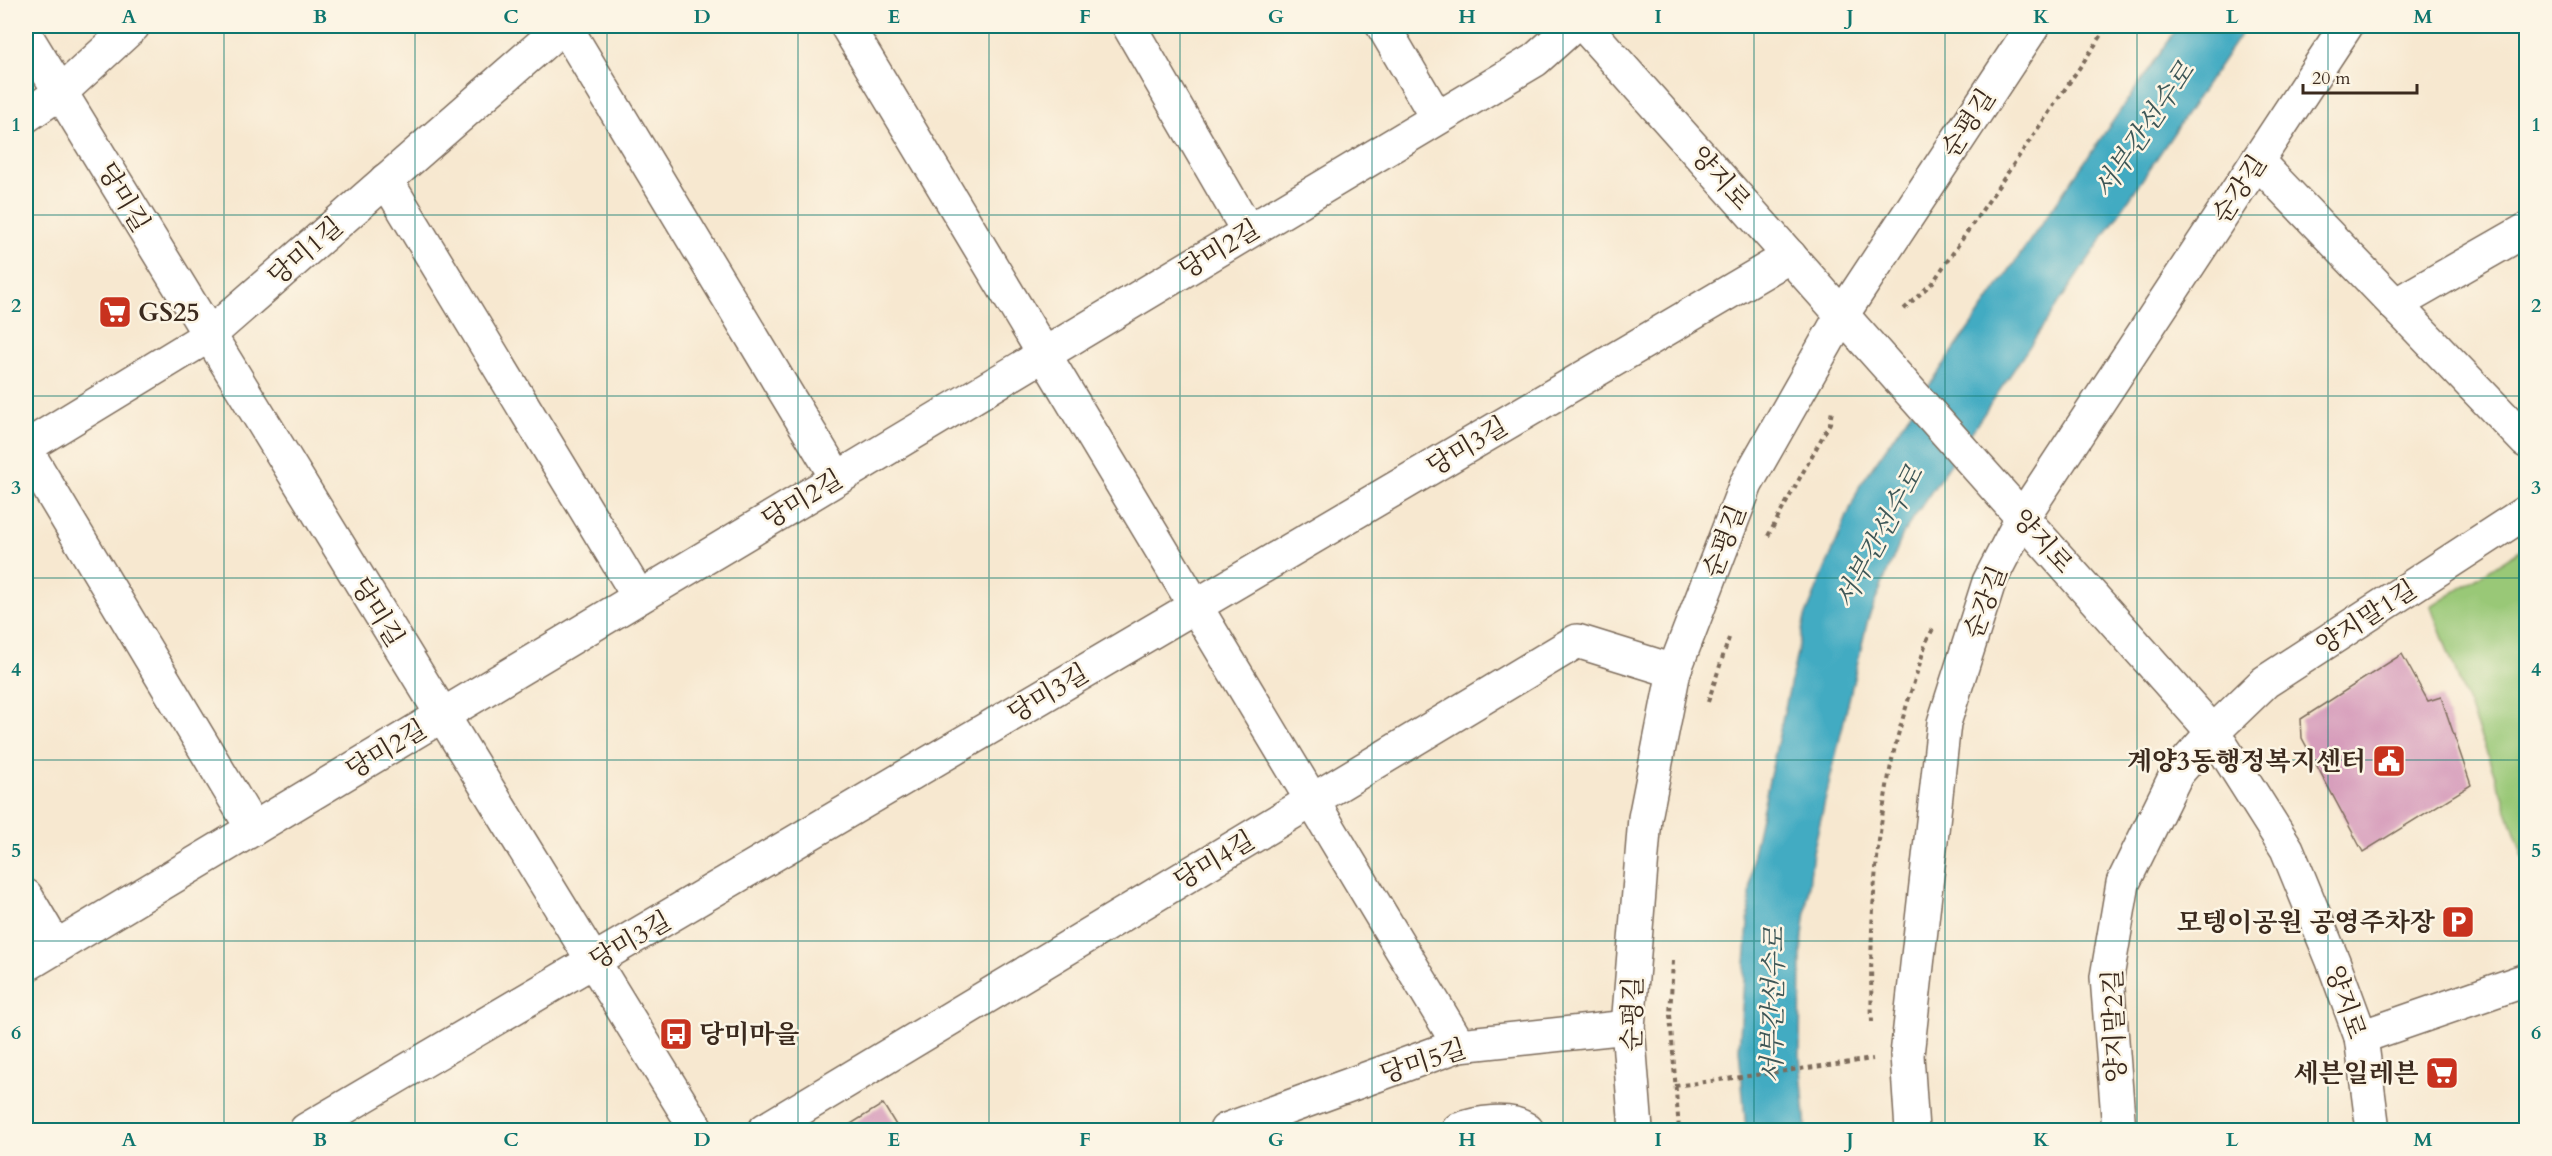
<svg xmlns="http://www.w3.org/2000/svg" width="2552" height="1156" font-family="Cardo,'Noto Serif KR',serif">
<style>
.green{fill:#99c877;stroke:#6a794a;stroke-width:1.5}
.water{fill:#43abc2;stroke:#3f6a70;stroke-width:1.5}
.building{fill:#d79ebc}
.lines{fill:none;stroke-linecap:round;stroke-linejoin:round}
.minor-casing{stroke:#7d6c5c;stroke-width:36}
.path{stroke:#7d6c5c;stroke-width:4;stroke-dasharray:4.5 4.5;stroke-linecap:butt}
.minor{stroke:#fff;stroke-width:33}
.grid{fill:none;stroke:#0f766e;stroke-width:1.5;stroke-opacity:0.55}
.labels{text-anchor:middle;stroke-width:5;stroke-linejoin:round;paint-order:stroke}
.street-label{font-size:26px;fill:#3b2a1e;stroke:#fcf5e5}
.poi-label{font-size:26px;font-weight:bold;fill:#3b2a1e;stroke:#fcf5e5;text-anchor:end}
.water-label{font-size:27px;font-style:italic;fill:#3e5757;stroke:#fcf5e5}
.neatline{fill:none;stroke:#0f766e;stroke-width:2}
.grid-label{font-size:20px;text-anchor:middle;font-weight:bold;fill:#0f766e}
</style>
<rect width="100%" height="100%" fill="#fcf5e5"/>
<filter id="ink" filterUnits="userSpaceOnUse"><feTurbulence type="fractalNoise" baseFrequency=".0167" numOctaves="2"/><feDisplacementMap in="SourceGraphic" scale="12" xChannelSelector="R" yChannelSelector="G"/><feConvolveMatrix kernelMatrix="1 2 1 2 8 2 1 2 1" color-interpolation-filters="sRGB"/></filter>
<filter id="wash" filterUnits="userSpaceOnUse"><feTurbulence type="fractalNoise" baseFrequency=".008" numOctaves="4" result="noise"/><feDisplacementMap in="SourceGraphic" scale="24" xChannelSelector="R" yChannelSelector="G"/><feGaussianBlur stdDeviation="1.35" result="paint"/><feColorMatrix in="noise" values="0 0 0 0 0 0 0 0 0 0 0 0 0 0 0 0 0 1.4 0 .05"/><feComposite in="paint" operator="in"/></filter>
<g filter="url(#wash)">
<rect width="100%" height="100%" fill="#f7e8d0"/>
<path class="green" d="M 2526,546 L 2526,865 L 2488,756 L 2431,607 Z"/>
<path class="water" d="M 2179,26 L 2246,26 L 1904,532 L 1868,619 L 1813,852 L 1801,952 L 1800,1057 L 1806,1130 L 1746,1130 L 1739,1049 L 1753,853 L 1805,617 L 1860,485 Z"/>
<g id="blocks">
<g class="building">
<path d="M 2402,654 L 2428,701 L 2441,697 L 2471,785 L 2363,852 L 2302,738 L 2301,719 Z"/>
<path d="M 883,1104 L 899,1130 L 841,1130 Z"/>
</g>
</g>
</g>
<g filter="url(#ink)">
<use href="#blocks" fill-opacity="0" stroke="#7d6c5c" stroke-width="1.5"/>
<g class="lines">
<defs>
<g id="minor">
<path d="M 565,26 L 837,478"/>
<path d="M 847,26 L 1459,1045"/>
<path d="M 1129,26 L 1248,231"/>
<path d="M 1383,26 L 1437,118"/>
<path d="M 1585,26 L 2213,732 L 2287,849 L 2333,961 L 2361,1037 L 2373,1130"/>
<path d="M 26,36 L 697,1130"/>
<path d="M 26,116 L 61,92 L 133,26"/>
<path d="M 2257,161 L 2526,441"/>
<path d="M 386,180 L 639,597"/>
<path d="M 2395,305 L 2526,230"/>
<path d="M 26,447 L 208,336 L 563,26"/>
<path d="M 26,450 L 253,829"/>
<path d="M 26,896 L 56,947"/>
<path d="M 26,965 L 1535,60 L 1573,26"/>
<path d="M 2361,1037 L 2526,980"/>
<path d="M 306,1130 L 1790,256"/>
<path d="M 765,1130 L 1577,641 L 1674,671"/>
<path d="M 1226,1130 L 1459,1045 L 1628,1027"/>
<path d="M 1458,1130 C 1476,1123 1511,1117 1527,1130"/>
<path d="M 1636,1130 L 1628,1027 L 1645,818 L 1674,671 L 1746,484 L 1842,315 L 2033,26"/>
<path d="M 1912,1130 L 1907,1055 L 1944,723 L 1989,582 L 2022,518 L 2346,26"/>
<path d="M 2119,1130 L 2107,977 L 2123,883 L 2177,773 L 2213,732 L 2265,682 L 2526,512"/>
</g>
</defs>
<use href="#minor" class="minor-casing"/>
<g class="path">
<path d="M 1904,309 L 1933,282 L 2108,26"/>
<path d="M 1768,536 L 1830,423 L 1832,410"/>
<path d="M 1708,702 L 1729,638"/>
<path d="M 1673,961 L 1670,1015 L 1679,1130"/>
<path d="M 1872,1022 C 1869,935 1874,851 1891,765 C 1899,724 1915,682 1926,642 L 1934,627"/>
<path d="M 1675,1086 L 1873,1059"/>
</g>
<use href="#minor" class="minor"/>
</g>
</g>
<path class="grid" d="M 224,26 L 224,1130M 415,26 L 415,1130M 607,26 L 607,1130M 798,26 L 798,1130M 989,26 L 989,1130M 1180,26 L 1180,1130M 1372,26 L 1372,1130M 1563,26 L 1563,1130M 1754,26 L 1754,1130M 1945,26 L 1945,1130M 2137,26 L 2137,1130M 2328,26 L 2328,1130M 26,215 L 2526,215M 26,396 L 2526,396M 26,578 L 2526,578M 26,760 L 2526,760M 26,941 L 2526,941"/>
<defs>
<symbol id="supermarket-square" viewBox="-11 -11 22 22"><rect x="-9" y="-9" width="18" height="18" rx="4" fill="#c8321e" stroke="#fcf5e5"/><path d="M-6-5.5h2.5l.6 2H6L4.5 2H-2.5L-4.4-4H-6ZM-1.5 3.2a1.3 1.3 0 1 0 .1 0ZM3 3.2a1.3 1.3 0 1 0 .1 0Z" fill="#fff"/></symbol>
<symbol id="civic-square" viewBox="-11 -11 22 22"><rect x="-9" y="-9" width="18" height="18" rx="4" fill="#c8321e" stroke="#fcf5e5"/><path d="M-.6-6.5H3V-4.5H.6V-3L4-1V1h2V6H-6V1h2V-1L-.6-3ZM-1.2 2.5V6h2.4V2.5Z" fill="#fff"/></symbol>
<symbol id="parking-square" viewBox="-11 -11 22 22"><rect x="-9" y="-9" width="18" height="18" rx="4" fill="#c8321e" stroke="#fcf5e5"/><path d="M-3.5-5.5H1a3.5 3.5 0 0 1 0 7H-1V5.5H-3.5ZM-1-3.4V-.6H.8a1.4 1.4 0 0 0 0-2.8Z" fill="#fff"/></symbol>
<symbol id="bus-square" viewBox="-11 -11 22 22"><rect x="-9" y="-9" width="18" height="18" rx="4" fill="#c8321e" stroke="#fcf5e5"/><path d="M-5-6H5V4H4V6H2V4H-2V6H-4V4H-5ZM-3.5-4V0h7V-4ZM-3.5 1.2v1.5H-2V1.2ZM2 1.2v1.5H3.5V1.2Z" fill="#fff"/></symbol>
</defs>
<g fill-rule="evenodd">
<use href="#supermarket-square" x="96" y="293" width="38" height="38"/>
<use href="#civic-square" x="2370" y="742" width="38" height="38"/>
<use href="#parking-square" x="2439" y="903" width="38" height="38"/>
<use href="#bus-square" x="657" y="1015" width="38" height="38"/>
<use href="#supermarket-square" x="2423" y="1054" width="38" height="38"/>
</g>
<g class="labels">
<g class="street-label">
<text transform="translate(1968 123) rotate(-57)" y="9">순평길</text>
<text transform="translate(1721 178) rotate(48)" y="9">양지로</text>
<text transform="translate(2239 189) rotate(-57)" y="9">순강길</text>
<text transform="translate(124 197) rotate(59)" y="9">당미길</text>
<text transform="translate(1219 249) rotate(-31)" y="9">당미2길</text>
<text transform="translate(305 251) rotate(-41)" y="9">당미1길</text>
<text transform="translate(1467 446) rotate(-31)" y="9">당미3길</text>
<text transform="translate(802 499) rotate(-31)" y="9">당미2길</text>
<text transform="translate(1724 541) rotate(-69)" y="9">순평길</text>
<text transform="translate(2043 541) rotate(48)" y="9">양지로</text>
<text transform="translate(1985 602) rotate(-69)" y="9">순강길</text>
<text transform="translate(378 612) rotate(58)" y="9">당미길</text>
<text transform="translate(2366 617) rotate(-33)" y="9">양지말1길</text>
<text transform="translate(1048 693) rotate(-31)" y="9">당미3길</text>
<text transform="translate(386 749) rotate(-31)" y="9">당미2길</text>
<text transform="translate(1214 860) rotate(-31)" y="9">당미4길</text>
<text transform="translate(630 940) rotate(-30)" y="9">당미3길</text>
<text transform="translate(2346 1002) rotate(71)" y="9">양지로</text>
<text transform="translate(1632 1014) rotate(-89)" y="9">순평길</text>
<text transform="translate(2114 1026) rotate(-92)" y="9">양지말2길</text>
<text transform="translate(1423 1061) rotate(-18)" y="9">당미5길</text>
</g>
<g class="poi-label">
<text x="138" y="321" text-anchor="start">GS25</text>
<text x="2366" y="770">계양3동행정복지센터</text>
<text x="2435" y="931">모텡이공원 공영주차장</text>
<text x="699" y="1043" text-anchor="start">당미마을</text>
<text x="2419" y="1082">세븐일레븐</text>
</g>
<g class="water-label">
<text transform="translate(2144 130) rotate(-56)" y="9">서부간선수로</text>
<text transform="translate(1879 537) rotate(-62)" y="9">서부간선수로</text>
<text transform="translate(1773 1005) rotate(-89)" y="9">서부간선수로</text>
</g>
</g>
<rect width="2552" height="1156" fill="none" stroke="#fcf5e5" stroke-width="66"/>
<path d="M2303 84v9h114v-9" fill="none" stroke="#3b2a1e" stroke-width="3"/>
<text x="2312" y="84" font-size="18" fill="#3b2a1e" stroke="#fcf5e5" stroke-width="4.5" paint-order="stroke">20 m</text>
<rect x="33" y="33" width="2486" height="1090" class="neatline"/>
<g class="grid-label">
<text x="129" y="23">A</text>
<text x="320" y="23">B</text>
<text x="511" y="23">C</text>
<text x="702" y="23">D</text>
<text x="894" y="23">E</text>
<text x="1085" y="23">F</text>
<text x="1276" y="23">G</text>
<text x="1467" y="23">H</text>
<text x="1658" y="23">I</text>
<text x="1850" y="23">J</text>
<text x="2041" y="23">K</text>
<text x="2232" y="23">L</text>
<text x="2423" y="23">M</text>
<text x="16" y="131">1</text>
<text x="2536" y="131">1</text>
<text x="16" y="312">2</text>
<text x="2536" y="312">2</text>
<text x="16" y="494">3</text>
<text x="2536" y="494">3</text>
<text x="16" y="676">4</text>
<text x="2536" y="676">4</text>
<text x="16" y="857">5</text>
<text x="2536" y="857">5</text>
<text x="16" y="1039">6</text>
<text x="2536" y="1039">6</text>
<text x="129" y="1146">A</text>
<text x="320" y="1146">B</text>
<text x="511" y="1146">C</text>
<text x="702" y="1146">D</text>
<text x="894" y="1146">E</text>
<text x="1085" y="1146">F</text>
<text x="1276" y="1146">G</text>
<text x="1467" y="1146">H</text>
<text x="1658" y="1146">I</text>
<text x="1850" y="1146">J</text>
<text x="2041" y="1146">K</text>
<text x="2232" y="1146">L</text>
<text x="2423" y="1146">M</text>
</g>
</svg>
